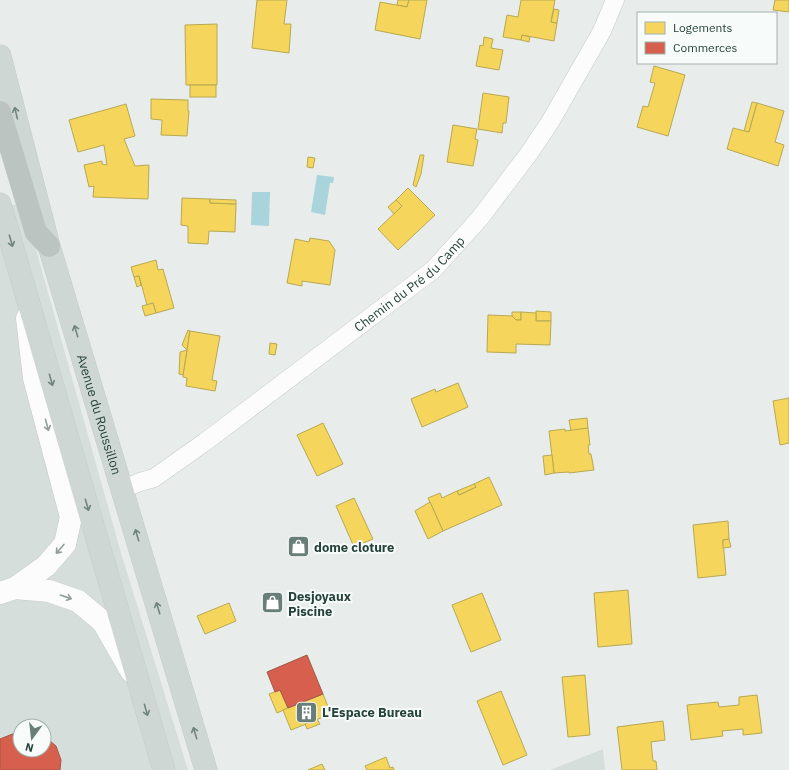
<svg xmlns="http://www.w3.org/2000/svg" width="789" height="770" font-family="'IBM Plex Sans',sans-serif">
<style>
.built{fill:#d6dedb;fill-rule:evenodd}
.water{fill:#a9d4db}
.homes{fill:#f6d55c;stroke:#b7a952}
.shops{fill:#d6604d;stroke:#a15747}
.lines{fill:none;stroke-linecap:round;stroke-linejoin:round}
.minor-casing{stroke:#c5cac8;stroke-width:19}
.tertiary-casing{stroke:#c5cac8;stroke-width:23}
.primary-casing{stroke:#c3ccc9;stroke-width:23}
.motorway-casing{stroke:#c3ccc9;stroke-width:23}
.minor{stroke:#fcfcfc;stroke-width:18}
.tertiary{stroke:#fcfcfc;stroke-width:22}
.primary{stroke:#cfd7d5;stroke-width:22}
.motorway{stroke:#bcc4c2;stroke-width:22}
.oneway{stroke:#718580}
.oneway2{stroke:#909f9b}
.labels{text-anchor:middle;stroke-width:4;stroke-linejoin:round;paint-order:stroke}
.street-label{font-size:13px;fill:#24423a;stroke:#f7fbf9}
.poi-label{font-size:13px;font-weight:bold;fill:#24423a;stroke:#f7fbf9;text-anchor:start}
</style>
<rect width="100%" height="100%" fill="#e8edeb"/>
<g class="built">
<path d="M 23,203 L 121,553 L 188,770 L 0,770 L 0,208 ZM 20,726 L 44,726 L 44,750 L 20,750 Z"/>
<path d="M 603,749 L 605,770 L 550,770 Z"/>
</g>
<g class="water">
<path d="M 317,175 L 334,177 L 333,183 L 330,183 L 325,215 L 311,212 Z"/>
<path d="M 252,192 L 270,192 L 269,226 L 251,225 Z"/>
</g>
<g class="homes">
<path d="M 257,0 L 287,0 L 284,24 L 291,24 L 289,53 L 252,48 Z"/>
<path d="M 398,0 L 409,0 L 407,7 L 397,5 Z"/>
<path d="M 409,0 L 427,0 L 420,39 L 375,30 L 380,2 L 407,7 Z"/>
<path d="M 521,0 L 555,0 L 551,22 L 557,23 L 554,41 L 522,35 L 521,40 L 503,37 L 507,15 L 518,17 Z"/>
<path d="M 775,0 L 789,0 L 789,12 L 773,10 Z"/>
<path d="M 554,9 L 559,10 L 557,23 L 551,22 Z"/>
<path d="M 217,24 L 217,85 L 186,85 L 185,25 Z"/>
<path d="M 522,35 L 530,37 L 529,42 L 521,40 Z"/>
<path d="M 484,37 L 493,39 L 491,48 L 503,50 L 499,70 L 476,66 L 480,45 L 483,46 Z"/>
<path d="M 654,66 L 685,75 L 668,136 L 637,127 L 643,106 L 648,107 L 653,90 L 655,83 L 650,82 Z"/>
<rect x="190" y="85" width="26" height="12"/>
<path d="M 483,93 L 509,97 L 506,123 L 503,123 L 502,133 L 478,129 Z"/>
<path d="M 151,99 L 188,100 L 188,111 L 189,111 L 187,136 L 161,135 L 162,120 L 151,119 Z"/>
<path d="M 752,102 L 757,103 L 749,132 L 744,131 Z"/>
<path d="M 757,103 L 784,111 L 775,142 L 784,145 L 778,166 L 727,149 L 733,128 L 749,132 Z"/>
<path d="M 126,104 L 135,136 L 124,139 L 135,166 L 149,165 L 148,199 L 93,197 L 94,186 L 89,187 L 84,165 L 102,161 L 102,164 L 107,165 L 104,145 L 78,152 L 69,120 Z"/>
<path d="M 453,125 L 477,129 L 475,139 L 478,140 L 473,166 L 447,162 Z"/>
<path d="M 420,155 L 424,155 L 421,174 L 416,187 L 413,185 Z"/>
<path d="M 308,157 L 315,158 L 313,168 L 307,167 Z"/>
<path d="M 408,188 L 435,215 L 398,250 L 378,229 L 402,206 L 396,200 Z"/>
<path d="M 182,198 L 210,199 L 210,203 L 236,204 L 235,232 L 209,231 L 208,244 L 188,243 L 188,226 L 181,225 Z"/>
<path d="M 210,199 L 236,200 L 236,204 L 210,203 Z"/>
<path d="M 396,200 L 402,206 L 394,214 L 388,207 Z"/>
<path d="M 310,238 L 329,241 L 335,250 L 330,285 L 302,281 L 302,286 L 287,283 L 295,239 L 309,242 Z"/>
<path d="M 156,260 L 158,270 L 163,269 L 174,308 L 156,313 L 153,303 L 147,305 L 139,276 L 134,277 L 131,267 Z"/>
<path d="M 139,276 L 141,285 L 137,287 L 134,277 Z"/>
<path d="M 153,303 L 156,313 L 145,316 L 142,306 Z"/>
<path d="M 536,311 L 551,312 L 551,321 L 536,321 Z"/>
<path d="M 512,312 L 521,312 L 521,320 L 516,320 L 512,316 Z"/>
<path d="M 521,312 L 536,313 L 536,321 L 551,321 L 550,345 L 516,344 L 516,353 L 487,352 L 488,315 L 512,316 L 516,320 L 521,320 Z"/>
<path d="M 188,330 L 190,331 L 187,350 L 182,345 Z"/>
<path d="M 190,331 L 220,336 L 212,380 L 217,381 L 215,391 L 186,386 L 187,378 L 183,377 L 183,375 Z"/>
<path d="M 270,343 L 277,344 L 275,355 L 269,354 Z"/>
<path d="M 187,350 L 183,375 L 179,374 L 180,352 Z"/>
<path d="M 458,383 L 468,407 L 422,427 L 411,399 L 435,389 L 436,392 Z"/>
<path d="M 789,398 L 789,443 L 780,445 L 773,401 Z"/>
<path d="M 587,418 L 588,428 L 571,431 L 569,420 Z"/>
<path d="M 323,423 L 343,464 L 317,476 L 297,435 Z"/>
<path d="M 588,428 L 590,445 L 588,445 L 589,454 L 591,454 L 594,470 L 569,473 L 569,472 L 554,473 L 549,431 L 565,429 L 565,431 Z"/>
<path d="M 552,455 L 554,473 L 545,475 L 543,456 Z"/>
<path d="M 489,477 L 502,505 L 443,531 L 428,498 L 440,493 L 442,498 L 457,491 L 459,495 L 476,487 L 474,484 Z"/>
<path d="M 474,484 L 476,487 L 459,495 L 457,491 Z"/>
<path d="M 354,498 L 373,539 L 354,547 L 336,506 Z"/>
<path d="M 430,502 L 443,531 L 428,539 L 415,511 Z"/>
<path d="M 728,521 L 729,539 L 723,540 L 726,575 L 698,578 L 693,525 Z"/>
<path d="M 729,539 L 731,547 L 723,548 L 723,540 Z"/>
<path d="M 628,590 L 632,644 L 598,647 L 594,593 Z"/>
<path d="M 482,593 L 501,640 L 471,652 L 452,605 Z"/>
<path d="M 229,603 L 236,621 L 205,634 L 197,616 Z"/>
<path d="M 585,675 L 590,735 L 568,737 L 562,677 Z"/>
<path d="M 280,690 L 288,708 L 277,713 L 269,694 Z"/>
<path d="M 501,691 L 527,755 L 503,765 L 477,701 Z"/>
<path d="M 323,694 L 331,714 L 291,730 L 283,710 Z"/>
<path d="M 757,695 L 762,733 L 743,735 L 743,729 L 722,731 L 723,736 L 691,740 L 687,705 L 718,702 L 719,707 L 739,705 L 739,697 Z"/>
<path d="M 317,719 L 320,724 L 307,729 L 305,724 Z"/>
<path d="M 663,721 L 665,740 L 651,742 L 653,761 L 656,761 L 657,770 L 622,770 L 617,727 Z"/>
<path d="M 386,757 L 390,768 L 393,767 L 394,770 L 367,770 L 365,766 Z"/>
<path d="M 322,764 L 325,770 L 308,770 Z"/>
</g>
<g class="shops">
<path d="M 307,655 L 323,694 L 288,708 L 280,690 L 275,692 L 267,672 Z"/>
<path d="M 20,731 L 20,750 L 44,750 L 44,736 L 56,746 L 61,760 L 60,770 L 0,770 L 0,739 Z"/>
</g>
<g class="lines">
<defs>
<g id="minor">
<path id="s1" d="M 123,489 L 140,482 L 154,478 L 205,442 L 433,270 L 480,218 L 530,152 L 550,122 L 602,31 L 615,0"/>
</g>
<g id="tertiary">
<path d="M 15,588 L 49,591 L 78,601 L 103,622 L 131,671"/>
<path d="M 0,593 L 15,588 L 46,566 L 65,544 L 71,517 L 34,378 L 27,318"/>
</g>
<g id="primary">
<path id="s2" d="M 0,56 L 49,246 L 206,770"/>
<path d="M 0,204 L 164,770"/>
</g>
<path id="motorway" d="M 0,112 L 36,232 L 49,246"/>
</defs>
<use href="#minor" class="minor-casing"/>
<use href="#tertiary" class="tertiary-casing"/>
<use href="#primary" class="primary-casing"/>
<use href="#motorway" class="motorway-casing"/>
<use href="#minor" class="minor"/>
<use href="#tertiary" class="tertiary"/>
<use href="#primary" class="primary"/>
<use href="#motorway" class="motorway"/>
</g>
<defs><path id="oneway-shaft" d="M-6 0H5M1.5-3L5.5 0L1.5 3" fill="none" stroke-width="1.6" stroke-linecap="round" stroke-linejoin="round"/></defs>
<g class="oneway">
<use href="#oneway-shaft" transform="translate(16 113) rotate(-104)"/>
<use href="#oneway-shaft" transform="translate(11 241) rotate(74)"/>
<use href="#oneway-shaft" transform="translate(76 331) rotate(-107)"/>
<use href="#oneway-shaft" transform="translate(51 380) rotate(74)"/>
<use href="#oneway-shaft" transform="translate(87 505) rotate(74)"/>
<use href="#oneway-shaft" transform="translate(137 535) rotate(-106)"/>
<use href="#oneway-shaft" transform="translate(158 608) rotate(-107)"/>
<use href="#oneway-shaft" transform="translate(146 710) rotate(74)"/>
<use href="#oneway-shaft" transform="translate(195 733) rotate(-107)"/>
</g>
<g class="oneway2">
<use href="#oneway-shaft" transform="translate(47 425) rotate(75)"/>
<use href="#oneway-shaft" transform="translate(60 549) rotate(131)"/>
<use href="#oneway-shaft" transform="translate(66 597) rotate(19)"/>
</g>
<defs>
<symbol id="shop-square" viewBox="-11 -11 22 22"><rect x="-9" y="-9" width="18" height="18" rx="4" fill="#697e78" stroke="#f7fbf9"/><path d="M-5-2.5h2.3a2.7 3.5 0 0 1 5.4 0H5L5.5 6h-11ZM-1.5-2.5h3a1.5 2.3 0 0 0-3 0Z" fill="#fff"/></symbol>
<symbol id="building-square" viewBox="-11 -11 22 22"><rect x="-9" y="-9" width="18" height="18" rx="4" fill="#697e78" stroke="#f7fbf9"/><path d="M-4-6H4V6H1V3H-1V6H-4ZM-2.5-4.3h1.7v1.8h-1.7ZM.8-4.3h1.7v1.8H.8ZM-2.5-1h1.7V.8h-1.7ZM.8-1h1.7V.8H.8Z" fill="#fff"/></symbol>
</defs>
<g fill-rule="evenodd">
<use href="#shop-square" x="286" y="534" width="25" height="25"/>
<use href="#shop-square" x="260" y="590" width="25" height="25"/>
<use href="#building-square" x="294" y="700" width="25" height="25"/>
</g>
<g class="labels">
<g class="street-label">
<text dy="5" stroke="none"><textPath href="#s1" startOffset="354">Chemin du Pré du Camp</textPath></text>
<text dy="5" stroke="none"><textPath href="#s2" startOffset="372">Avenue du Roussillon</textPath></text>
</g>
<g class="poi-label">
<text x="314" y="552">dome cloture</text>
<text x="288" y="601">Desjoyaux<tspan x="288" dy="15">Piscine</tspan></text>
<text x="322" y="717">L'Espace Bureau</text>
</g>
</g>
<rect x="637" y="12" width="140" height="52" fill="#f7fbf9" stroke="#a3b1ad"/>
<rect x="645" y="22" width="20" height="12" fill="#f6d55c" stroke="#a3b1ad"/>
<text x="673" y="32" font-size="12" fill="#24423a">Logements</text>
<rect x="645" y="42" width="20" height="12" fill="#d6604d" stroke="#a3b1ad"/>
<text x="673" y="52" font-size="12" fill="#24423a">Commerces</text>
<g transform="translate(32 738) rotate(195)"><circle r="19" fill="#f7fbf9" stroke="#a3b1ad"/>
<path d="M0-3L7 15L0 10L-7 15Z" fill="#697e78"/>
<text y="-6" font-size="11" font-weight="bold" text-anchor="middle" fill="#24423a">N</text>
</g>
</svg>
